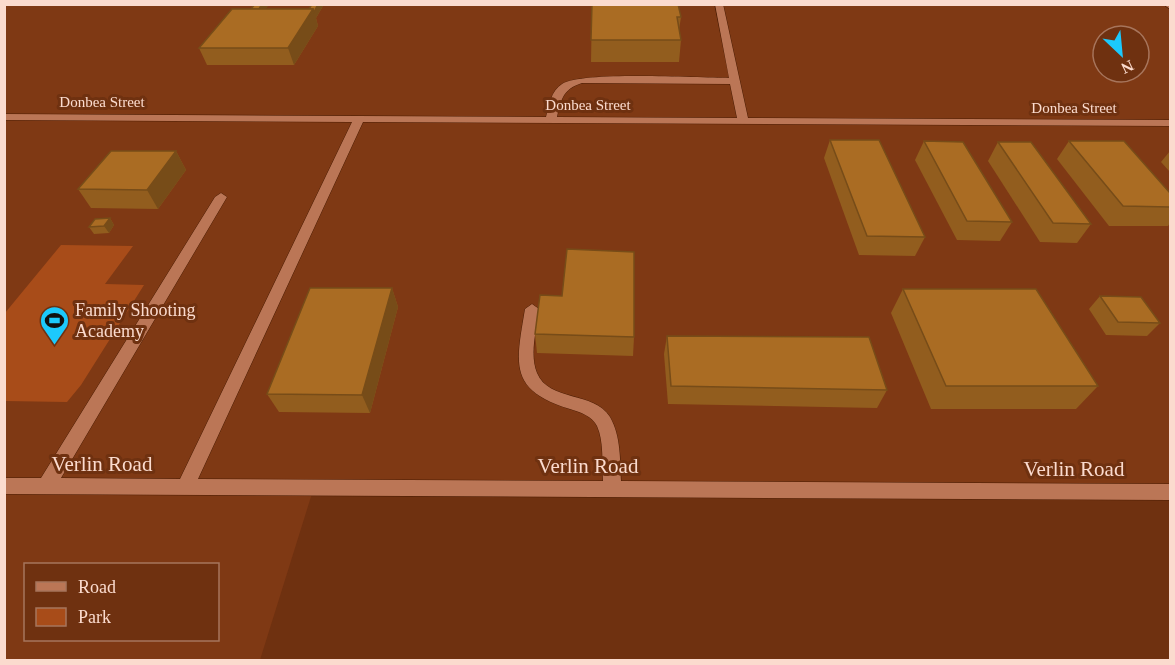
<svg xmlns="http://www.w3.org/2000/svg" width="1175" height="665" font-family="Georgia,serif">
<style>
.built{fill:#7f3914;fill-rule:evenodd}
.green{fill:#a84c19}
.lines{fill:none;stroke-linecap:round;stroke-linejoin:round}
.minor-casing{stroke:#4a1c03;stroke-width:1}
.minor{fill:#bb7656;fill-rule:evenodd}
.wall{fill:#925d1e}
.shaded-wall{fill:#774c18}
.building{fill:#aa6c23;stroke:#774c18;stroke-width:1.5}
.labels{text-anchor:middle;stroke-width:6;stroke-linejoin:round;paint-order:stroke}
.far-street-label{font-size:15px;fill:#fbdbce;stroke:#6f3110}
.poi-label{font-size:18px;fill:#fbdbce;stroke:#6f3110;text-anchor:start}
.near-street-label{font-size:21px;fill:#fbdbce;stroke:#6f3110}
</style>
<rect width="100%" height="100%" fill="#6f3110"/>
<path class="built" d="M 4,5 L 1167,5 L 1170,7 L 1170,492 L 314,487 L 260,660 L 5,660 ZM 1103,36 L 1139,36 L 1139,72 L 1103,72 ZM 26,564 L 218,564 L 218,640 L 26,640 Z"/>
<path class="green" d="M 61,245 L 133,246 L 105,284 L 144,285 L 81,385 L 67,402 L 5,401 L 5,313 Z"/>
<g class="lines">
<defs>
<g id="minor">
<path d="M 715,4 L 723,4 L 748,118 L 1170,120 L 1170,126 L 363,122 L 198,479 L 603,481 C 602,464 604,441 597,426 C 592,416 580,412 570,409 C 508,390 516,364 525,309 L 532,304 L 539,309 C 537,328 529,354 537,373 C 549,402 594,391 610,417 C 621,436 620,461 621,481 L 1170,484 L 1170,500 L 4,494 L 4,478 L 41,478 L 215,197 L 221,193 L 227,197 L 61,478 L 180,479 L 352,122 L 4,120 L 4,114 L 546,117 C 549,105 551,91 562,84 C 583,71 698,78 729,78 ZM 582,83 L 730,84 L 737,118 L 557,117 C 561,99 563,89 582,83 Z"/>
<path d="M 1163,4 L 1170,4 L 1170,9 Z"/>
</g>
</defs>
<use href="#minor" class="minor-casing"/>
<use href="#minor" class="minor"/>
</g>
<g class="wall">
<path d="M 592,4 L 681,17 L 679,30 L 681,40 L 679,62 L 591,62 Z"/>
<path d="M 268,6 L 265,9 L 309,9 L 323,6 L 316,18 L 318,26 L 294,65 L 207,65 L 199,48 Z"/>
<path d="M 830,140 L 925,237 L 915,256 L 859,255 L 824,158 Z"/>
<path d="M 924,141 L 1012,222 L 1000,241 L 957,240 L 915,160 Z"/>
<path d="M 1069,141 L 1170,193 L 1170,223 L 1168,226 L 1109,226 L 1057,159 Z"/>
<path d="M 998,142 L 1091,224 L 1077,243 L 1040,242 L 988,161 Z"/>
<path d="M 176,151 L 186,170 L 158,209 L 91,208 L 78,189 Z"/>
<path d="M 1170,151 L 1170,172 L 1161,162 Z"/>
<path d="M 110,218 L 114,225 L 109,233 L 94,234 L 89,227 Z"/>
<path d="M 392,288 L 398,307 L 370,413 L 279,412 L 267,394 Z"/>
<path d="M 903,289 L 1098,386 L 1076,409 L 931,409 L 891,313 Z"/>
<path d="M 1100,296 L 1160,323 L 1147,336 L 1106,335 L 1089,309 Z"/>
<path d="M 535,334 L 634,337 L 633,356 L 537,353 Z"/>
<path d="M 667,336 L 887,390 L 877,408 L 668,404 L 664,354 Z"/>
</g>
<g class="shaded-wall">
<path d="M 262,4 L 267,4 L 268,6 L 254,24 L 251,18 Z"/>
<path d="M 318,4 L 322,4 L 323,6 L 316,18 L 318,26 L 294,65 L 288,48 L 313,9 Z"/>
<path d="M 176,151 L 186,170 L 158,209 L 147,190 Z"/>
<path d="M 110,218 L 114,225 L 109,233 L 104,226 Z"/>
<path d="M 392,288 L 398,307 L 370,413 L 362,395 Z"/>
</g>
<g class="building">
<path d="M 255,4 L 262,4 L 259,9 L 251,9 Z"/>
<path d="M 312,4 L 318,4 L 314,12 L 313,9 L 309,9 Z"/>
<path d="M 592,4 L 678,4 L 681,17 L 677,17 L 681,40 L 591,40 Z"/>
<path d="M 232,9 L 313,9 L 288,48 L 199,48 Z"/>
<path d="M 830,140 L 879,140 L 925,237 L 867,236 Z"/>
<path d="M 924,141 L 963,142 L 1012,222 L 967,221 Z"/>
<path d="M 1069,141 L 1124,141 L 1170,193 L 1170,207 L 1123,206 Z"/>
<path d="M 998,142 L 1031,142 L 1091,224 L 1053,223 Z"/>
<path d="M 111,151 L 176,151 L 147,190 L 78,189 Z"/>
<path d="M 110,218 L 104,226 L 89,227 L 95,219 Z"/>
<path d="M 567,249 L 634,252 L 634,337 L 535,334 L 540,295 L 562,296 Z"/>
<path d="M 310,288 L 392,288 L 362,395 L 267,394 Z"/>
<path d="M 903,289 L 1036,289 L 1098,386 L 946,386 Z"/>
<path d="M 1100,296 L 1141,297 L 1160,323 L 1118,322 Z"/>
<path d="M 667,336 L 869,337 L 887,390 L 671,386 Z"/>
</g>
<defs>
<symbol id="stadium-pin" viewBox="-11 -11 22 30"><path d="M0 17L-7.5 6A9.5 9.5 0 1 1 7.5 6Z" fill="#1cc9fc" stroke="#6f3110"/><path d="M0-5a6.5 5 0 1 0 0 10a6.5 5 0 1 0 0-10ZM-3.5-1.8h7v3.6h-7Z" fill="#111"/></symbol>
</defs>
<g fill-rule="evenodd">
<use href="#stadium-pin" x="38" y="304" width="33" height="45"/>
</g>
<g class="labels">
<g class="far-street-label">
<text x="102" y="107">Donbea Street</text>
<text x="588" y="110">Donbea Street</text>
<text x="1074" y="113">Donbea Street</text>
</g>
<g class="poi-label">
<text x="75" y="316">Family Shooting<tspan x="75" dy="21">Academy</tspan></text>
</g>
<g class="near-street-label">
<text x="102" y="471">Verlin Road</text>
<text x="588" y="473">Verlin Road</text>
<text x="1074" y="476">Verlin Road</text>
</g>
</g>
<rect width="1175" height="665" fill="none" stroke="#fbdbce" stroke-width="12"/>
<rect x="24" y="563" width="195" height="78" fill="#6f3110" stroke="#a7755c" stroke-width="1.5"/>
<rect x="36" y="582" width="30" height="9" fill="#bb7656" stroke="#a7755c" stroke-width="1.5"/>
<text x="78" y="593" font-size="18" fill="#fbdbce">Road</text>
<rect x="36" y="608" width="30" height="18" fill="#a84c19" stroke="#a7755c" stroke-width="1.5"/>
<text x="78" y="623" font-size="18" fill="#fbdbce">Park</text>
<g transform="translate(1121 54) rotate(154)"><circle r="28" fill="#6f3110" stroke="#a7755c" stroke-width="1.5"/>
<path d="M0-4.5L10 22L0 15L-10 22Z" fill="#1cc9fc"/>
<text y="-9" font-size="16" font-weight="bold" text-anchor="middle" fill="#fbdbce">N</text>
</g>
</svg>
